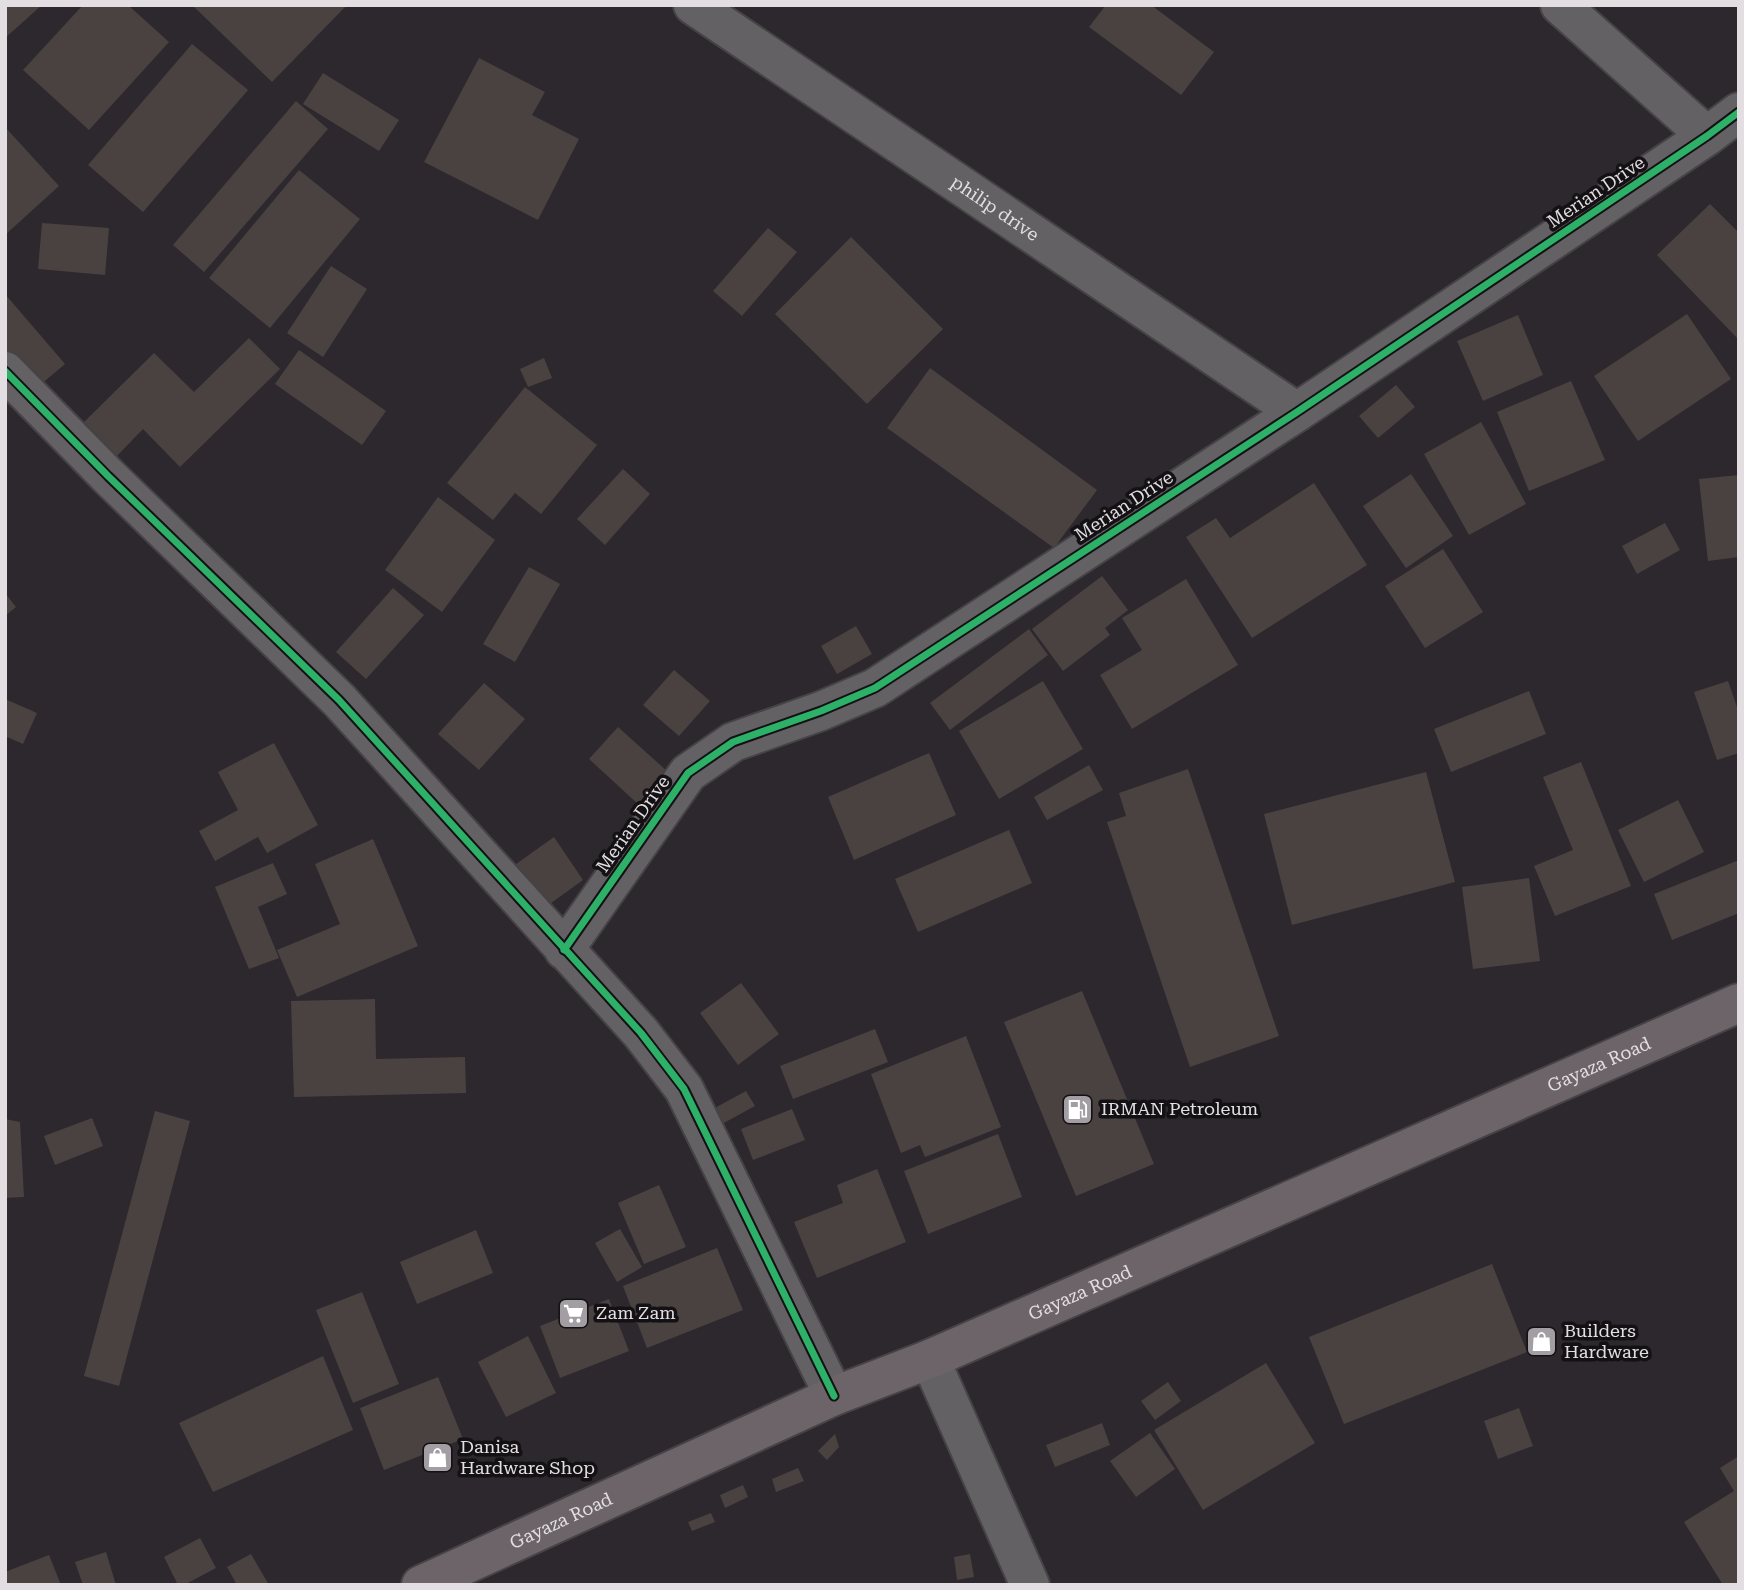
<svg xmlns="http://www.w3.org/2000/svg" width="1744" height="1590" font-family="'Roboto Serif',serif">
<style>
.building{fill:#494240}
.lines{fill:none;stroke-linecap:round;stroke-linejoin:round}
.minor-casing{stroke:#464346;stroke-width:42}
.major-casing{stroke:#464346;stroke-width:42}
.minor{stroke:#636164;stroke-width:38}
.major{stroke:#6c6468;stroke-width:38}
.cycleway-casing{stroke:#141114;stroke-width:11}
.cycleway{stroke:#2db169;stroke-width:7}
.labels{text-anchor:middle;stroke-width:7;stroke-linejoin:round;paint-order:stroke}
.street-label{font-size:18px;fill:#e2dee2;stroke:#141114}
.poi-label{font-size:18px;fill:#e2dee2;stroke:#141114;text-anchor:start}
</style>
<rect width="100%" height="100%" fill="#2c282d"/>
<g class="building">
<path d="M 5,5 L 42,5 L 5,38 Z"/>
<path d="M 83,5 L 128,5 L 169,42 L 89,130 L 23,70 Z"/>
<path d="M 192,5 L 347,5 L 272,82 Z"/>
<path d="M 1106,5 L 1151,5 L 1214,52 L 1181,95 L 1089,27 Z"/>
<path d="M 192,44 L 248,90 L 143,212 L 88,165 Z"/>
<path d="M 479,58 L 545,92 L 532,115 L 579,139 L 538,220 L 424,162 Z"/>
<path d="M 323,73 L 399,120 L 379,151 L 303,104 Z"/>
<path d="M 296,101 L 328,129 L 204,272 L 173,245 Z"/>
<path d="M 5,127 L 59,186 L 5,235 Z"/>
<path d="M 299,170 L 360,219 L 270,328 L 209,278 Z"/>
<path d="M 1710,204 L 1739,233 L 1739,340 L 1657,255 Z"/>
<path d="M 42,223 L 109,228 L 105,275 L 38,269 Z"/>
<path d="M 768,228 L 797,252 L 742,316 L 713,291 Z"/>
<path d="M 851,237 L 943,329 L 867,404 L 775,314 Z"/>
<path d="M 331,266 L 367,289 L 323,357 L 287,333 Z"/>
<path d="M 5,294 L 65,364 L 33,391 L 5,359 Z"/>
<path d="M 1687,314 L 1731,379 L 1638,441 L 1594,376 Z"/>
<path d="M 1518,315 L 1543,375 L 1483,401 L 1457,341 Z"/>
<path d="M 249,338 L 280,369 L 180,467 L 143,429 L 117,456 L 84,422 L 154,353 L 194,392 Z"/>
<path d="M 299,350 L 386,411 L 362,445 L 275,384 Z"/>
<path d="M 544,358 L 552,378 L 528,387 L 520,369 Z"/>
<path d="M 930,368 L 1097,490 L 1054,548 L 887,428 Z"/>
<path d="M 1571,381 L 1605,460 L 1529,491 L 1497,412 Z"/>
<path d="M 1396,385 L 1415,407 L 1378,438 L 1359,416 Z"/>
<path d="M 525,387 L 597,445 L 541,514 L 515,493 L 493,520 L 447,483 Z"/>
<path d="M 1481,422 L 1526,504 L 1469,535 L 1424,454 Z"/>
<path d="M 623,469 L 650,494 L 605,545 L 577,519 Z"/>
<path d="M 1411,474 L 1453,536 L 1406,568 L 1363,506 Z"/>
<path d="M 1739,475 L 1739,557 L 1708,561 L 1699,479 Z"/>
<path d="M 1314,483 L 1367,565 L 1252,638 L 1186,537 L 1216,518 L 1230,538 Z"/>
<path d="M 438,497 L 495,540 L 442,612 L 385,570 Z"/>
<path d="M 1665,523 L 1680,550 L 1637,574 L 1622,546 Z"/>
<path d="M 1443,549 L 1483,612 L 1425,648 L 1385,586 Z"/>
<path d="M 529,567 L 560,584 L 515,662 L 483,644 Z"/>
<path d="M 1102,576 L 1128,610 L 1105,628 L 1110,635 L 1063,671 L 1032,629 Z"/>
<path d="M 1186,579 L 1238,665 L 1132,729 L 1100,675 L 1142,650 L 1122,618 Z"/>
<path d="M 393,588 L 424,615 L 366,679 L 336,652 Z"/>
<path d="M 5,593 L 16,607 L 5,616 Z"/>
<path d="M 856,626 L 872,654 L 837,674 L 821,646 Z"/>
<path d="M 1029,629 L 1048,655 L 950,730 L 930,703 Z"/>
<path d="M 674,670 L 710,701 L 679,736 L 643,705 Z"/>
<path d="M 1043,681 L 1083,749 L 999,799 L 959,731 Z"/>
<path d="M 1728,681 L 1739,713 L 1739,753 L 1717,760 L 1694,692 Z"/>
<path d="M 484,683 L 525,719 L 479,770 L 438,734 Z"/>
<path d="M 1529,691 L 1546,734 L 1451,772 L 1434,729 Z"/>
<path d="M 5,699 L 37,713 L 23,744 L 5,736 Z"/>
<path d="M 618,727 L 668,772 L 638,804 L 589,759 Z"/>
<path d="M 274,743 L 318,825 L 267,853 L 258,837 L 215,861 L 199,831 L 238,810 L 218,772 Z"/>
<path d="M 929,753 L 956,815 L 854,860 L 828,797 Z"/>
<path d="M 1581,762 L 1631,886 L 1555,916 L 1534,866 L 1573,850 L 1543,777 Z"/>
<path d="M 1089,765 L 1103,790 L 1047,820 L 1034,797 Z"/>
<path d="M 1188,769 L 1279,1036 L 1190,1067 L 1107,822 L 1126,816 L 1119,793 Z"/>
<path d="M 1426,772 L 1455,882 L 1292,925 L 1264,814 Z"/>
<path d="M 1678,800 L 1704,852 L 1644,882 L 1618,830 Z"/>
<path d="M 1009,830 L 1032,883 L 918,932 L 895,879 Z"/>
<path d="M 554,837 L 583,880 L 536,914 L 505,872 Z"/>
<path d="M 373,839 L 418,946 L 297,997 L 277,950 L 340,924 L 315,864 Z"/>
<path d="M 1739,860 L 1739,913 L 1672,940 L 1654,894 Z"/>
<path d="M 273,863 L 287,894 L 258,907 L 279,958 L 249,969 L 215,887 Z"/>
<path d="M 1529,878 L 1540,961 L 1473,969 L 1462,887 Z"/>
<path d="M 741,983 L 779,1034 L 738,1065 L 700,1013 Z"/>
<path d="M 1082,991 L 1154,1164 L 1076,1196 L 1004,1022 Z"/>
<path d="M 375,999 L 376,1059 L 465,1057 L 466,1093 L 294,1097 L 291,1001 Z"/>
<path d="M 875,1029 L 888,1062 L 793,1099 L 780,1066 Z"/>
<path d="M 966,1036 L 1001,1127 L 925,1157 L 920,1145 L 901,1153 L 871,1074 Z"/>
<path d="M 746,1091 L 755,1106 L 722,1124 L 713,1109 Z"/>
<path d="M 792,1109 L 805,1140 L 753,1160 L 741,1129 Z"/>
<path d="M 155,1111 L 190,1121 L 119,1386 L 84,1376 Z"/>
<path d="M 92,1118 L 103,1146 L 55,1165 L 44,1136 Z"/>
<path d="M 5,1119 L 20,1122 L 24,1197 L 5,1198 Z"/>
<path d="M 998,1134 L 1022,1197 L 928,1234 L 904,1171 Z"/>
<path d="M 877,1169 L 906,1242 L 817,1278 L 794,1222 L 843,1203 L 837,1185 Z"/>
<path d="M 659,1185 L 686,1247 L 644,1264 L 618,1203 Z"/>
<path d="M 620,1229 L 642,1267 L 617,1282 L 595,1243 Z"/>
<path d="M 476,1230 L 493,1273 L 417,1304 L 400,1262 Z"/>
<path d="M 717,1248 L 743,1310 L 647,1348 L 623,1286 Z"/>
<path d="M 1492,1264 L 1527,1352 L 1344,1424 L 1309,1337 Z"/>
<path d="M 362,1292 L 399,1384 L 353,1403 L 316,1310 Z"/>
<path d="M 609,1299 L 629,1351 L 560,1378 L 540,1326 Z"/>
<path d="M 528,1336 L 556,1393 L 506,1417 L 478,1362 Z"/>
<path d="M 323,1356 L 353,1430 L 213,1492 L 179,1423 Z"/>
<path d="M 1266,1363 L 1315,1443 L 1203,1510 L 1154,1430 Z"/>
<path d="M 438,1377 L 463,1439 L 384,1470 L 360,1408 Z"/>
<path d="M 1168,1382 L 1181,1401 L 1155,1420 L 1141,1401 Z"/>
<path d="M 1519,1408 L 1533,1446 L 1498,1459 L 1484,1421 Z"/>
<path d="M 1102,1423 L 1110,1445 L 1055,1467 L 1046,1445 Z"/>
<path d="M 1150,1433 L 1175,1469 L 1136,1497 L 1110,1461 Z"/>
<path d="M 835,1434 L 839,1447 L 827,1460 L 818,1451 Z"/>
<path d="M 1739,1456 L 1739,1585 L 1723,1585 L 1684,1522 L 1734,1491 L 1720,1468 Z"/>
<path d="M 798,1468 L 804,1481 L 776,1492 L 772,1479 Z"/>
<path d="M 743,1485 L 748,1497 L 725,1508 L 720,1495 Z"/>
<path d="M 711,1513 L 715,1522 L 692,1531 L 688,1522 Z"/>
<path d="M 200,1538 L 216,1568 L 184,1585 L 178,1585 L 164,1557 Z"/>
<path d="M 106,1552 L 116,1585 L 83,1585 L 75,1562 Z"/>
<path d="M 251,1554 L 269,1585 L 237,1585 L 227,1567 Z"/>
<path d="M 970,1554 L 974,1577 L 957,1580 L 954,1557 Z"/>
<path d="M 49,1555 L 61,1585 L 5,1585 L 5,1572 Z"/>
</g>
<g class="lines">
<defs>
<g id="minor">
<path id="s1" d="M 693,5 L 1297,412"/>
<path d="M 1560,5 L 1707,136"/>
<path d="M 5,371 L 108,476 L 339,700 L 641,1033 L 684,1089 L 834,1396"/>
<path d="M 564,950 L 688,773 L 733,742 L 821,711 L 875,688 L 1297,412 L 1707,136 L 1739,112"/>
<path d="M 930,1359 L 1030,1585"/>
</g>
<g id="major">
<path id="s2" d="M 421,1585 L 834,1396 L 930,1359 L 1739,1003"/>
</g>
</defs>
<use href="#minor" class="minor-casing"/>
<use href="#major" class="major-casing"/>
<use href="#minor" class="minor"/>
<use href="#major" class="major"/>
<defs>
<g id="cycleway">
<path d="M 5,371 L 108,476 L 339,700 L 641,1033 L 684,1089 L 834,1396"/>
<path d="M 564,950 L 688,773 L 733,742 L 821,711 L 875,688 L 1297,412 L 1707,136 L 1739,112"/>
</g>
</defs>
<use href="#cycleway" class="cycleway-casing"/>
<use href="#cycleway" class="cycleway"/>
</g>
<defs>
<symbol id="fuel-square" viewBox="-11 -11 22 22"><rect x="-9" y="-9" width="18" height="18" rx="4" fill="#a29ea3" stroke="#141114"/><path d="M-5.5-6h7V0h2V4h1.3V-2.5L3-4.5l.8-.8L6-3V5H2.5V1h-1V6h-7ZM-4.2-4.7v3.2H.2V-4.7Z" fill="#fff"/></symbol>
<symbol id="supermarket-square" viewBox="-11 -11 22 22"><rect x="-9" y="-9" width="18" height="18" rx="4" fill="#a29ea3" stroke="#141114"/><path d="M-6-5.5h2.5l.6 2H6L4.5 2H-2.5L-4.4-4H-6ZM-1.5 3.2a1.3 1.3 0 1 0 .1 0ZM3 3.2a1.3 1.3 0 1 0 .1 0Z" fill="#fff"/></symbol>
<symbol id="shop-square" viewBox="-11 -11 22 22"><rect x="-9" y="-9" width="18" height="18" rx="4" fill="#a29ea3" stroke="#141114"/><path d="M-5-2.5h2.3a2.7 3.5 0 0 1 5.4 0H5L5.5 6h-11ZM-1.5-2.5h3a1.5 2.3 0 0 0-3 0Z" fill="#fff"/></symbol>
</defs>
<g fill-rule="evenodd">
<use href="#fuel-square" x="1060" y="1092" width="35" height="35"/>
<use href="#supermarket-square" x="556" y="1296" width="35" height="35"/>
<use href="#shop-square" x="1524" y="1324" width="35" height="35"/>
<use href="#shop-square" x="420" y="1440" width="35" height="35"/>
</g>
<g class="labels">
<g class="street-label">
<text transform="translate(1596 192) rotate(-34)" y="6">Merian Drive</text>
<text dy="6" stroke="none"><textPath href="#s1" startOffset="364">philip drive</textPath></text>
<text transform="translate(1124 506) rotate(-33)" y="6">Merian Drive</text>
<text transform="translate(633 824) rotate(-55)" y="6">Merian Drive</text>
<text dy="6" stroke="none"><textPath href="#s2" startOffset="1288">Gayaza Road</textPath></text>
<text dy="6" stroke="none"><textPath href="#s2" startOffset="721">Gayaza Road</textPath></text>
<text dy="6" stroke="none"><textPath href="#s2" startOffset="154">Gayaza Road</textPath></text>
</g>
<g class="poi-label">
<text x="1101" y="1115">IRMAN Petroleum</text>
<text x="596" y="1319">Zam Zam</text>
<text x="1564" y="1337">Builders<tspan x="1564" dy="21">Hardware</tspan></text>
<text x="460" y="1453">Danisa<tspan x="460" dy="21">Hardware Shop</tspan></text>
</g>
</g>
<rect width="1744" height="1590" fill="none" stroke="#e2dee2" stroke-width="14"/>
</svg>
